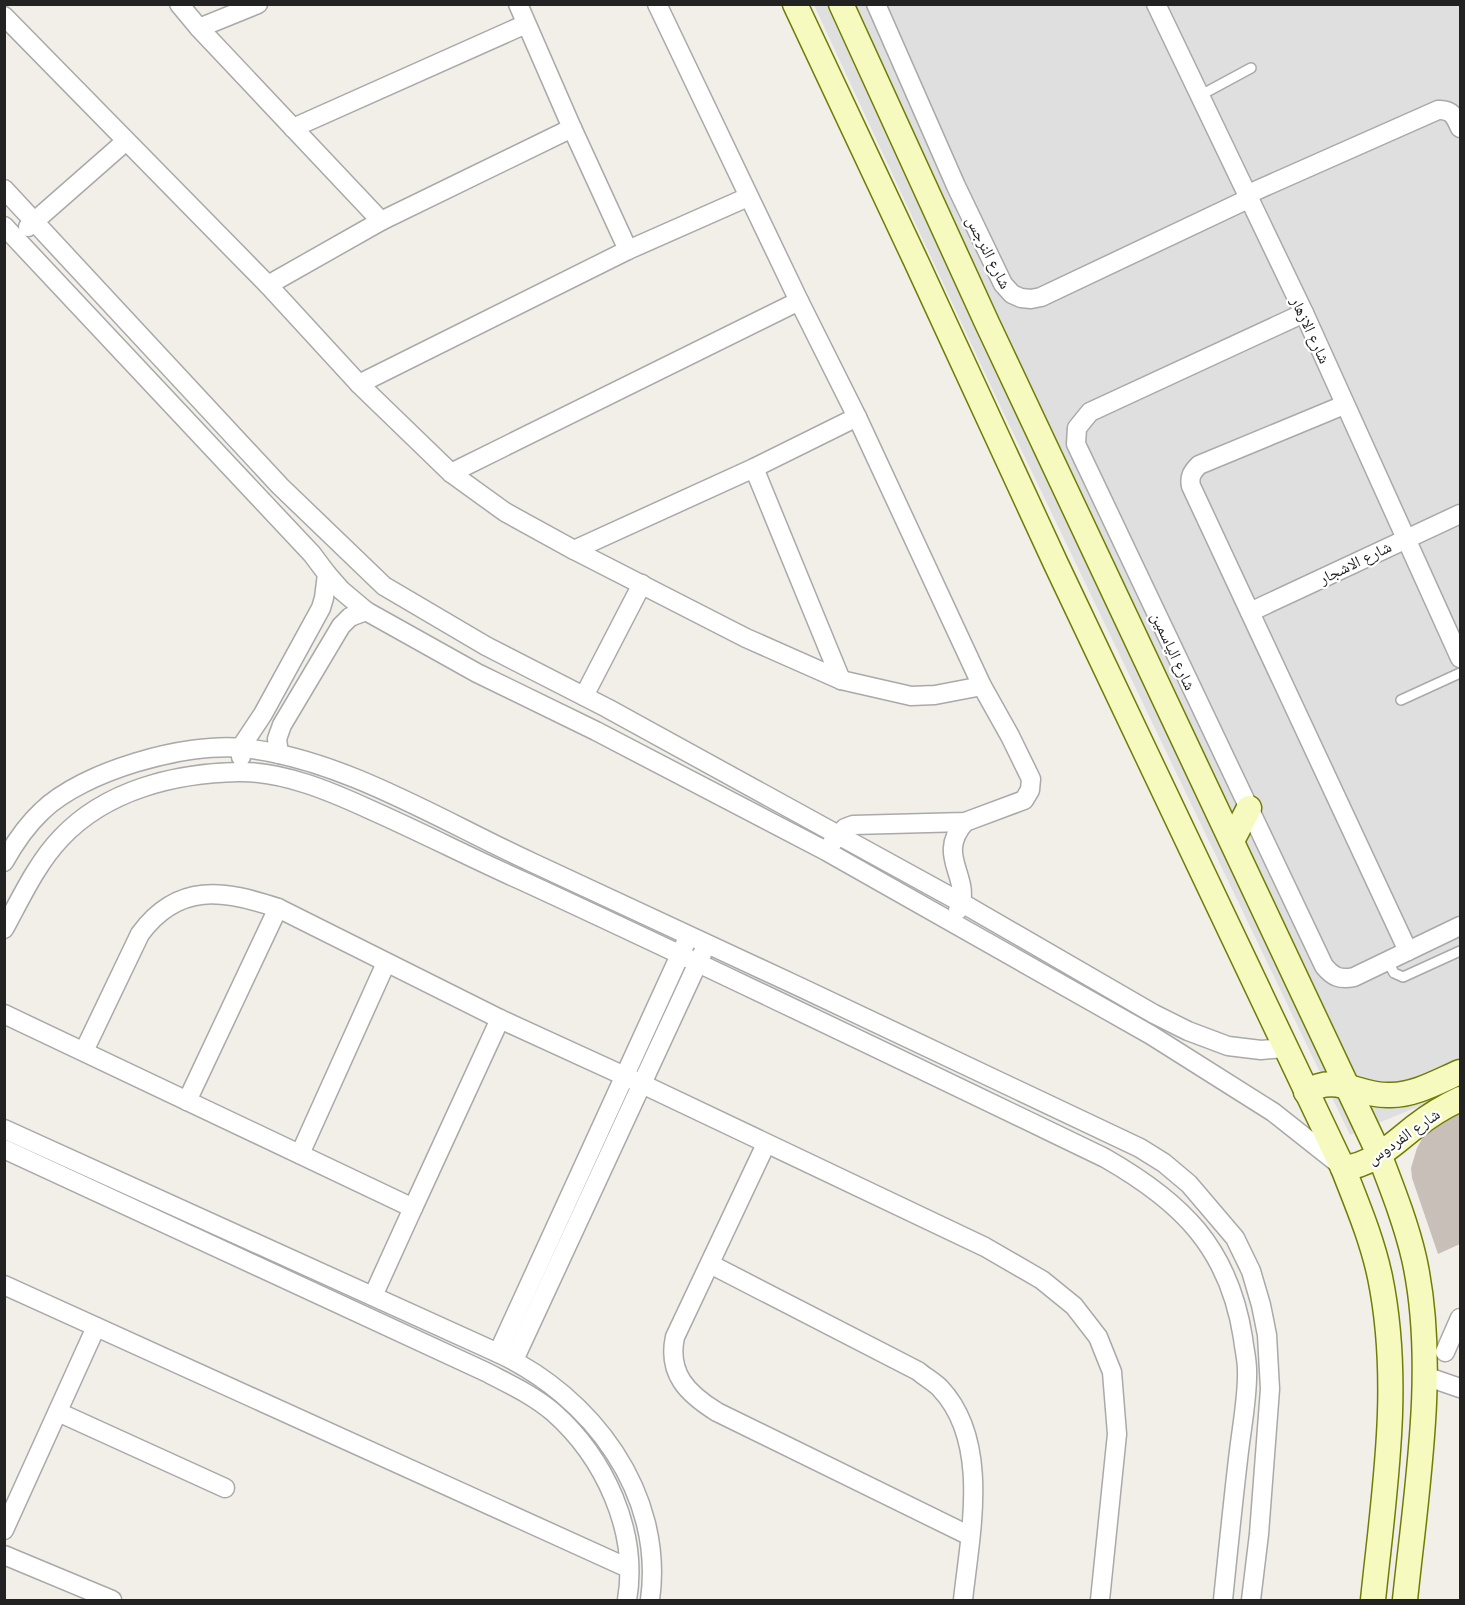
<svg xmlns="http://www.w3.org/2000/svg" width="1465" height="1605" font-family="'Nunito Sans','Noto Naskh Arabic',sans-serif">
<style>
.residential{fill:#e0dfdf}
.building{fill:#c7bfb8}
.lines{fill:none;stroke-linecap:round;stroke-linejoin:round}
.lane-casing{stroke:#a9a9a9;stroke-width:12}
.street-casing{stroke:#a9a9a9;stroke-width:21}
.secondary-casing{stroke:#707d05;stroke-width:27}
.lane{stroke:#fff;stroke-width:9}
.street{stroke:#fff;stroke-width:18}
.secondary{stroke:#f7fabf;stroke-width:24}
.labels{text-anchor:middle;stroke-width:4.5;stroke-linejoin:round;paint-order:stroke}
.street-label{font-size:16px;fill:#222;stroke:#fff}
</style>
<rect width="100%" height="100%" fill="#f2efe9"/>
<path class="residential" d="M 814,5 L 1460,5 L 1460,1089 L 1350,1135 L 995,395 Z"/>
<path class="building" d="M 1460,1110 L 1460,1244 L 1438,1254 L 1412,1178 L 1411,1168 L 1417,1148 L 1427,1130 Z"/>
<g class="lines">
<defs>
<g id="lane">
<path d="M 1201,95 L 1251,68"/>
<path d="M 1401,700 L 1460,673"/>
<path d="M 1387,960 L 1394,973 L 1403,977 L 1460,951"/>
</g>
<g id="street">
<path d="M 179,4 L 199,28 L 381,221 L 268,285"/>
<path d="M 518,4 L 572,128"/>
<path d="M 657,4 L 799,301 L 857,417 L 982,686 L 1010,736 L 1031,779 L 1030,790 L 1024,800 L 965,822 L 853,825 L 845,828 L 832,843"/>
<path d="M 876,4 L 956,186 L 1003,284 L 1012,294 L 1021,298 L 1031,299 L 1041,297 L 1248,199"/>
<path d="M 1156,4 L 1304,313 L 1460,658"/>
<path d="M 4,16 L 268,285 L 359,384 L 451,473 L 505,512 L 574,550 L 746,638 L 841,680 L 911,696 L 935,695 L 982,686"/>
<path d="M 199,28 L 258,4"/>
<path d="M 293,128 L 526,24"/>
<path d="M 4,189 L 280,486 L 384,586 L 486,646 L 607,708 L 962,903 L 1154,1014 L 1188,1031 L 1228,1046 L 1261,1050 L 1285,1048"/>
<path d="M 1246,195 L 1438,110 C 1451,109 1455,116 1460,128"/>
<path d="M 381,221 L 572,128 L 628,250"/>
<path d="M 4,226 L 312,554 L 327,574 L 324,598 L 321,608 L 263,714 L 241,747 L 241,757"/>
<path d="M 28,227 L 126,141"/>
<path d="M 1304,313 L 1090,412 L 1077,428 L 1076,444 L 1324,966 C 1333,977 1340,980 1354,977 L 1460,926"/>
<path d="M 359,384 L 628,250 L 748,197"/>
<path d="M 1344,405 L 1199,465 C 1192,472 1189,477 1191,486 L 1408,951"/>
<path d="M 754,468 L 857,417"/>
<path d="M 451,473 L 799,301"/>
<path d="M 574,550 L 754,468 L 841,680"/>
<path d="M 327,574 L 341,590 L 366,611"/>
<path d="M 1250,612 L 1460,514"/>
<path d="M 584,696 L 642,584"/>
<path d="M 279,754 L 277,739 L 282,725 L 341,626 L 350,617 L 366,611 L 477,673 L 596,731 L 826,851 L 1151,1035 L 1273,1112 L 1340,1165"/>
<path d="M 4,862 C 14,844 27,825 42,811 C 83,771 186,742 243,748 C 341,758 442,821 531,862 C 735,956 937,1051 1140,1148 L 1164,1163 L 1189,1184 L 1235,1238 L 1251,1271 L 1261,1305 L 1267,1335 L 1270,1389 L 1259,1534 L 1251,1600"/>
<path d="M 958,910 C 974,878 934,857 965,822"/>
<path d="M 4,929 C 21,898 37,863 61,838 C 106,790 175,773 239,772 C 283,771 332,792 371,810 C 423,833 473,859 525,882 C 720,972 912,1065 1105,1158 C 1182,1202 1229,1248 1243,1338 C 1244,1348 1247,1359 1247,1370 C 1248,1394 1242,1426 1239,1451 C 1233,1501 1228,1551 1223,1600"/>
<path d="M 4,1014 L 413,1208 L 373,1296"/>
<path d="M 84,1051 L 140,934 C 178,882 224,890 278,908 L 500,1019 L 642,1084 L 985,1247 L 1042,1280 L 1074,1306 L 1098,1337 L 1112,1372 L 1117,1434 L 1100,1600"/>
<path d="M 187,1101 L 278,908"/>
<path d="M 4,1129 L 498,1353 C 591,1396 665,1493 650,1600"/>
<path d="M 766,1144 L 675,1337 C 667,1374 688,1394 717,1412 L 970,1536"/>
<path d="M 4,1149 L 486,1372 C 509,1384 533,1395 553,1412 C 604,1457 639,1531 627,1600"/>
<path d="M 300,1154 L 386,963"/>
<path d="M 413,1208 L 500,1019"/>
<path d="M 710,1264 L 918,1371 C 925,1377 934,1382 940,1388 C 991,1442 970,1534 963,1600"/>
<path d="M 4,1285 L 628,1568"/>
<path d="M 1445,1352 L 1460,1318"/>
<path d="M 498,1353 L 685,944"/>
<path d="M 514,1360 L 702,954"/>
<path d="M 1425,1376 L 1460,1388"/>
<path d="M 58,1412 L 225,1488"/>
<path d="M 4,1530 L 96,1327"/>
<path d="M 4,1555 L 112,1600"/>
</g>
<g id="secondary">
<path d="M 795,4 L 915,259 L 1056,564 L 1343,1168 C 1357,1204 1372,1239 1380,1277 C 1402,1384 1384,1493 1373,1600"/>
<path d="M 841,4 L 987,323 L 1379,1154 C 1392,1188 1406,1223 1414,1258 C 1438,1365 1416,1492 1405,1600"/>
<path d="M 1232,841 L 1249,808"/>
<path d="M 1306,1092 C 1337,1072 1358,1097 1391,1095 C 1415,1095 1439,1081 1460,1072"/>
<path d="M 1343,1168 C 1372,1166 1394,1143 1416,1126 C 1430,1115 1445,1106 1460,1099"/>
</g>
</defs>
<use href="#lane" class="lane-casing"/>
<use href="#street" class="street-casing"/>
<use href="#secondary" class="secondary-casing"/>
<use href="#lane" class="lane"/>
<use href="#street" class="street"/>
<use href="#secondary" class="secondary"/>
</g>
<g class="labels">
<g class="street-label">
<text transform="translate(989 252) rotate(63)" y="6">شارع النرجس</text>
<text transform="translate(1311 330) rotate(65)" y="6">شارع الازهار</text>
<text transform="translate(1355 562) rotate(-26)" y="6">شارع الاشجار</text>
<text transform="translate(1174 651) rotate(65)" y="6">شارع الياسمين</text>
<text transform="translate(1403 1136) rotate(-35)" y="6">شارع الفردوس</text>
</g>
</g>
<rect width="1465" height="1605" fill="none" stroke="#222222" stroke-width="12"/>
</svg>
